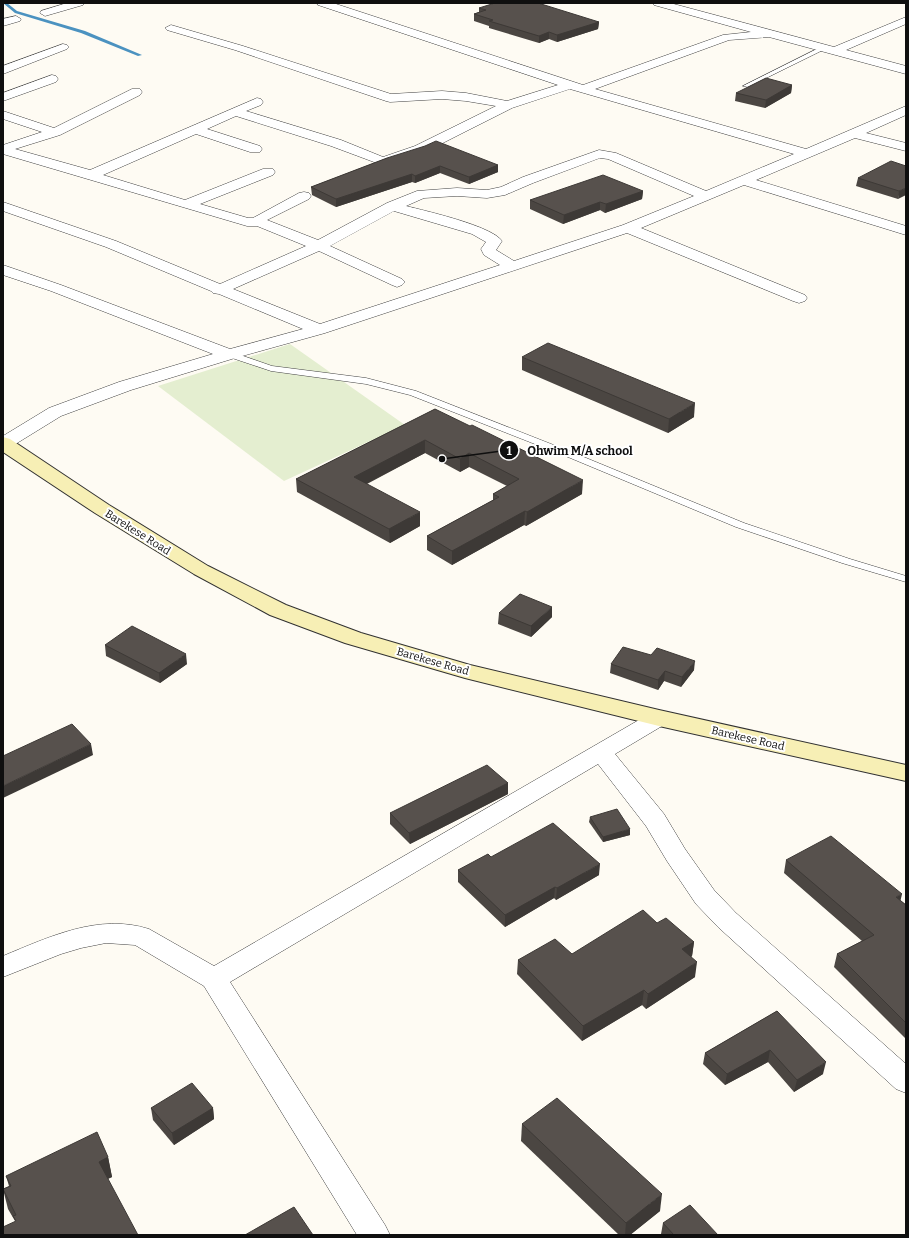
<svg xmlns="http://www.w3.org/2000/svg" width="909" height="1238" font-family="Bitter,serif">
<style>
.pitch{fill:#e4eed0}
.lines{fill:none;stroke-linecap:round;stroke-linejoin:round}
.stream{fill:#4b92c0;fill-rule:evenodd}
.service-casing{stroke:#424242;stroke-width:1}
.minor-casing{stroke:#424242;stroke-width:1}
.secondary-casing{stroke:#313131;stroke-width:2}
.service{fill:#fff;fill-rule:evenodd}
.minor{fill:#fff;fill-rule:evenodd}
.secondary{fill:#f7efb5;fill-rule:evenodd}
.wall{fill:#4b4642}
.shaded-wall{fill:#3d3936}
.building{fill:#57514d;stroke:#3d3936}
.labels{text-anchor:middle;stroke-width:4;stroke-linejoin:round;paint-order:stroke}
.street-label{font-size:11px;fill:#0f0f0f;stroke:#fff}
.leader{fill:none;stroke:#0f0f0f;stroke-width:1.5}
.callout-dot{fill:#0f0f0f;stroke:#fff;stroke-width:1.5}
.mark-label{font-size:12px;text-anchor:middle;font-weight:bold;fill:#fff}
.callout-label{font-size:12px;text-anchor:middle;font-weight:bold;fill:#0f0f0f;stroke:#fff;stroke-width:4;stroke-linejoin:round;paint-order:stroke}
</style>
<rect width="100%" height="100%" fill="#fefbf3"/>
<path class="pitch" d="M 290,344 L 405,425 L 284,481 L 158,386 Z"/>
<g class="lines">
<path class="stream" d="M 3,3 L 7,3 L 17,11 L 85,31 L 142,55 L 138,56 L 81,33 L 15,13 Z"/>
<defs>
<g id="service">
<path d="M 823,46 L 826,48 L 825,49 L 748,87 L 743,86 Z"/>
<path d="M 229,351 L 272,366 L 366,378 L 416,391 L 574,453 L 744,523 L 850,559 L 906,576 L 906,582 L 842,563 L 736,527 L 568,457 L 410,395 L 366,384 L 271,371 L 226,356 L 225,354 Z"/>
</g>
<g id="minor">
<path d="M 67,3 L 84,3 L 83,5 L 45,16 L 40,13 L 41,11 Z"/>
<path d="M 317,3 L 333,3 L 583,85 L 723,35 L 751,32 L 654,5 L 653,3 L 670,3 L 834,47 L 906,17 L 906,24 L 846,50 L 906,66 L 906,74 L 769,37 L 729,40 L 595,89 L 806,149 L 906,106 L 906,115 L 866,133 L 906,143 L 906,151 L 855,138 L 756,180 L 906,226 L 906,235 L 744,185 L 641,228 L 805,295 L 807,298 L 805,301 L 799,303 L 793,301 L 627,233 L 325,333 L 235,358 L 131,390 L 61,416 L 9,448 L 3,449 L 3,436 L 49,408 L 119,382 L 213,354 L 51,291 L 3,275 L 3,265 L 61,285 L 230,349 L 303,329 L 219,294 L 213,293 L 211,291 L 106,247 L 3,211 L 3,202 L 116,241 L 220,284 L 306,246 L 257,226 L 247,226 L 3,154 L 3,145 L 42,132 L 3,119 L 3,111 L 54,128 L 132,89 L 140,89 L 142,92 L 140,95 L 60,135 L 15,149 L 90,170 L 257,98 L 261,99 L 263,102 L 261,105 L 246,111 L 341,140 L 383,157 L 415,146 L 496,106 L 466,101 L 442,99 L 390,102 L 386,101 L 235,50 L 167,30 L 165,28 L 171,25 L 243,46 L 391,94 L 442,91 L 466,93 L 507,101 L 558,85 L 318,5 ZM 570,89 L 794,154 L 706,191 L 616,153 L 599,150 L 523,177 L 501,187 L 487,190 L 457,188 L 417,191 L 387,203 L 318,240 L 267,220 L 309,199 L 311,196 L 309,193 L 304,192 L 299,193 L 253,218 L 248,218 L 200,204 L 273,175 L 275,172 L 273,169 L 263,169 L 185,200 L 103,175 L 196,134 L 250,152 L 260,152 L 262,149 L 260,146 L 207,129 L 236,116 L 331,146 L 382,165 L 397,162 L 425,152 L 512,108 ZM 600,158 L 608,159 L 694,196 L 623,225 L 514,261 L 496,250 L 502,241 C 492,226 426,211 406,206 L 424,198 L 457,196 L 487,198 L 505,195 L 533,183 ZM 394,211 L 472,234 L 486,242 L 481,249 L 484,255 L 500,265 L 320,324 L 233,289 L 319,251 L 392,285 L 397,287 L 402,285 L 405,282 L 402,279 L 330,246 Z"/>
<path d="M 16,16 L 21,19 L 20,21 L 3,26 L 3,19 Z"/>
<path d="M 63,44 L 67,45 L 69,47 L 67,49 L 3,74 L 3,66 Z"/>
<path d="M 52,75 L 56,76 L 58,79 L 56,82 L 3,101 L 3,93 Z"/>
<path d="M 659,711 L 667,713 L 670,718 L 667,723 L 615,754 L 664,814 L 685,849 L 714,890 L 736,913 L 906,1064 L 906,1093 L 896,1089 L 718,927 L 696,904 L 667,861 L 646,826 L 598,764 L 230,982 L 385,1225 L 390,1235 L 357,1235 L 204,986 L 135,945 L 106,943 L 81,948 L 61,954 L 3,977 L 3,956 C 49,937 99,913 149,929 L 214,966 L 651,713 Z"/>
</g>
<path id="secondary" d="M 3,437 L 10,439 L 109,505 L 208,566 L 286,605 L 361,633 L 470,665 L 659,710 L 906,765 L 906,781 L 659,726 L 465,678 L 345,643 L 270,615 L 194,574 L 95,513 L 3,452 Z"/>
</defs>
<use href="#service" class="service-casing"/>
<use href="#minor" class="minor-casing"/>
<use href="#secondary" class="secondary-casing"/>
<use href="#service" class="service"/>
<use href="#minor" class="minor"/>
<use href="#secondary" class="secondary"/>
</g>
<g class="wall">
<path d="M 479,8 L 599,22 L 598,29 L 557,42 L 549,39 L 539,43 L 489,28 L 489,26 L 474,21 L 474,14 L 479,12 Z"/>
<path d="M 792,85 L 791,93 L 765,108 L 735,101 L 736,93 Z"/>
<path d="M 387,158 L 498,165 L 498,172 L 469,184 L 440,173 L 415,183 L 412,182 L 336,207 L 312,195 L 311,187 Z"/>
<path d="M 906,166 L 898,199 L 856,186 L 858,178 Z"/>
<path d="M 643,191 L 642,199 L 605,213 L 600,210 L 563,224 L 530,209 L 530,200 Z"/>
<path d="M 522,357 L 694,417 L 668,433 L 522,370 Z"/>
<path d="M 435,409 L 582,494 L 526,526 L 524,525 L 452,565 L 427,550 L 427,536 L 493,500 L 493,494 L 507,486 L 469,467 L 460,472 L 425,453 L 367,484 L 420,526 L 390,543 L 297,492 L 296,479 Z"/>
<path d="M 499,613 L 552,617 L 531,637 L 498,624 Z"/>
<path d="M 105,645 L 187,664 L 160,683 L 106,656 Z"/>
<path d="M 611,664 L 694,670 L 681,687 L 664,681 L 658,690 L 610,673 Z"/>
<path d="M 508,783 L 508,794 L 410,844 L 390,824 L 390,813 Z"/>
<path d="M 590,817 L 630,835 L 603,842 L 589,822 Z"/>
<path d="M 491,857 L 599,875 L 556,900 L 554,898 L 505,927 L 458,882 L 458,870 Z"/>
<path d="M 786,860 L 900,900 L 906,905 L 906,1039 L 834,967 L 837,954 L 862,941 L 784,873 Z"/>
<path d="M 657,923 L 694,942 L 692,956 L 691,957 L 695,977 L 646,1009 L 642,1005 L 582,1041 L 517,974 L 518,960 L 572,954 Z"/>
<path d="M 777,1011 L 823,1074 L 794,1092 L 768,1062 L 725,1085 L 703,1064 L 705,1053 Z"/>
<path d="M 151,1108 L 213,1108 L 214,1119 L 174,1145 L 153,1120 Z"/>
<path d="M 522,1124 L 660,1211 L 630,1235 L 619,1235 L 521,1141 Z"/>
<path d="M 108,1157 L 112,1177 L 15,1221 L 8,1209 L 3,1189 L 9,1186 L 6,1176 Z"/>
<path d="M 663,1223 L 718,1235 L 662,1235 L 661,1234 Z"/>
</g>
<g class="shaded-wall">
<path d="M 599,22 L 598,29 L 557,42 L 557,35 Z"/>
<path d="M 549,32 L 549,39 L 539,43 L 539,36 Z"/>
<path d="M 792,85 L 791,93 L 765,108 L 766,100 Z"/>
<path d="M 498,165 L 498,172 L 469,184 L 469,177 Z"/>
<path d="M 440,166 L 440,173 L 415,183 L 415,176 Z"/>
<path d="M 412,174 L 412,182 L 336,207 L 336,199 Z"/>
<path d="M 906,188 L 906,195 L 898,199 L 899,191 Z"/>
<path d="M 643,191 L 642,199 L 605,213 L 606,204 Z"/>
<path d="M 600,202 L 600,210 L 563,224 L 564,215 Z"/>
<path d="M 695,403 L 694,417 L 668,433 L 669,419 Z"/>
<path d="M 425,440 L 425,453 L 354,490 L 354,477 Z"/>
<path d="M 469,453 L 469,467 L 460,472 L 460,459 Z"/>
<path d="M 583,480 L 582,494 L 526,526 L 527,512 Z"/>
<path d="M 525,511 L 524,525 L 452,565 L 452,551 Z"/>
<path d="M 420,512 L 420,526 L 390,543 L 389,529 Z"/>
<path d="M 552,607 L 552,617 L 531,637 L 531,626 Z"/>
<path d="M 186,654 L 187,664 L 160,683 L 159,673 Z"/>
<path d="M 695,661 L 694,670 L 681,687 L 682,677 Z"/>
<path d="M 665,671 L 664,681 L 658,690 L 658,680 Z"/>
<path d="M 91,744 L 93,755 L 3,798 L 3,786 Z"/>
<path d="M 508,783 L 508,794 L 410,844 L 409,833 Z"/>
<path d="M 630,829 L 630,835 L 603,842 L 603,837 Z"/>
<path d="M 600,864 L 599,875 L 556,900 L 557,888 Z"/>
<path d="M 555,887 L 554,898 L 505,927 L 505,915 Z"/>
<path d="M 902,894 L 899,907 L 896,897 Z"/>
<path d="M 694,942 L 692,956 L 681,964 L 682,949 Z"/>
<path d="M 697,962 L 695,977 L 646,1009 L 648,994 Z"/>
<path d="M 644,990 L 642,1005 L 582,1041 L 583,1026 Z"/>
<path d="M 770,1050 L 768,1062 L 725,1085 L 727,1074 Z"/>
<path d="M 826,1062 L 823,1074 L 794,1092 L 797,1080 Z"/>
<path d="M 213,1108 L 214,1119 L 174,1145 L 172,1133 Z"/>
<path d="M 108,1157 L 112,1177 L 103,1181 L 99,1162 Z"/>
<path d="M 662,1194 L 660,1211 L 630,1235 L 625,1235 L 626,1223 Z"/>
</g>
<g class="building">
<path d="M 495,3 L 538,3 L 599,22 L 557,35 L 549,32 L 539,36 L 489,21 L 493,20 L 474,14 L 486,10 L 479,8 Z"/>
<path d="M 766,78 L 792,85 L 766,100 L 736,93 Z"/>
<path d="M 436,141 L 498,165 L 469,177 L 440,166 L 415,176 L 412,174 L 336,199 L 311,187 L 387,158 L 425,146 Z"/>
<path d="M 891,161 L 906,166 L 906,188 L 899,191 L 858,178 Z"/>
<path d="M 603,175 L 643,191 L 606,204 L 600,202 L 564,215 L 530,200 Z"/>
<path d="M 548,343 L 695,403 L 669,419 L 522,357 Z"/>
<path d="M 435,409 L 470,426 L 472,425 L 583,480 L 527,512 L 525,511 L 452,551 L 427,536 L 499,497 L 493,494 L 519,479 L 469,453 L 460,459 L 425,440 L 354,477 L 420,512 L 389,529 L 296,479 Z"/>
<path d="M 520,594 L 552,607 L 531,626 L 499,613 Z"/>
<path d="M 132,626 L 186,654 L 159,673 L 105,645 Z"/>
<path d="M 623,647 L 651,655 L 657,648 L 695,661 L 682,677 L 665,671 L 658,680 L 611,664 Z"/>
<path d="M 72,724 L 91,744 L 3,786 L 3,756 Z"/>
<path d="M 487,765 L 508,783 L 409,833 L 390,813 Z"/>
<path d="M 617,809 L 630,829 L 603,837 L 590,817 Z"/>
<path d="M 553,823 L 600,864 L 557,888 L 555,887 L 505,915 L 458,870 L 488,854 L 491,857 Z"/>
<path d="M 831,836 L 902,894 L 896,897 L 906,905 L 906,1023 L 837,954 L 874,935 L 786,860 Z"/>
<path d="M 643,910 L 657,923 L 666,918 L 694,942 L 682,949 L 697,962 L 648,994 L 644,990 L 583,1026 L 518,960 L 555,939 L 572,954 Z"/>
<path d="M 777,1011 L 826,1062 L 797,1080 L 770,1050 L 727,1074 L 705,1053 Z"/>
<path d="M 192,1083 L 213,1108 L 172,1133 L 151,1108 Z"/>
<path d="M 557,1098 L 662,1194 L 626,1223 L 522,1124 Z"/>
<path d="M 97,1132 L 108,1157 L 99,1162 L 138,1235 L 3,1235 L 3,1227 L 16,1221 L 13,1216 L 16,1215 L 3,1189 L 11,1186 L 6,1176 Z"/>
<path d="M 690,1205 L 718,1235 L 674,1235 L 663,1223 Z"/>
<path d="M 294,1207 L 313,1235 L 245,1235 Z"/>
</g>
<g class="labels">
<g class="street-label">
<text transform="translate(138 532) rotate(32)" y="4">Barekese Road</text>
<text transform="translate(433 661) rotate(16)" y="4">Barekese Road</text>
<text transform="translate(748 738) rotate(13)" y="4">Barekese Road</text>
</g>
</g>
<path class="leader" d="M442 459L509 450"/>
<g class="callout-dot">
<circle cx="442" cy="459" r="4"/>
<circle cx="509" cy="450" r="10"/>
</g>
<g class="mark-label">
<text x="509" y="455">1</text>
</g>
<g class="callout-label">
<text x="580" y="455">Ohwim M/A school</text>
</g>
<rect width="909" height="1238" fill="none" stroke="#0f0f0f" stroke-width="8"/>
</svg>
